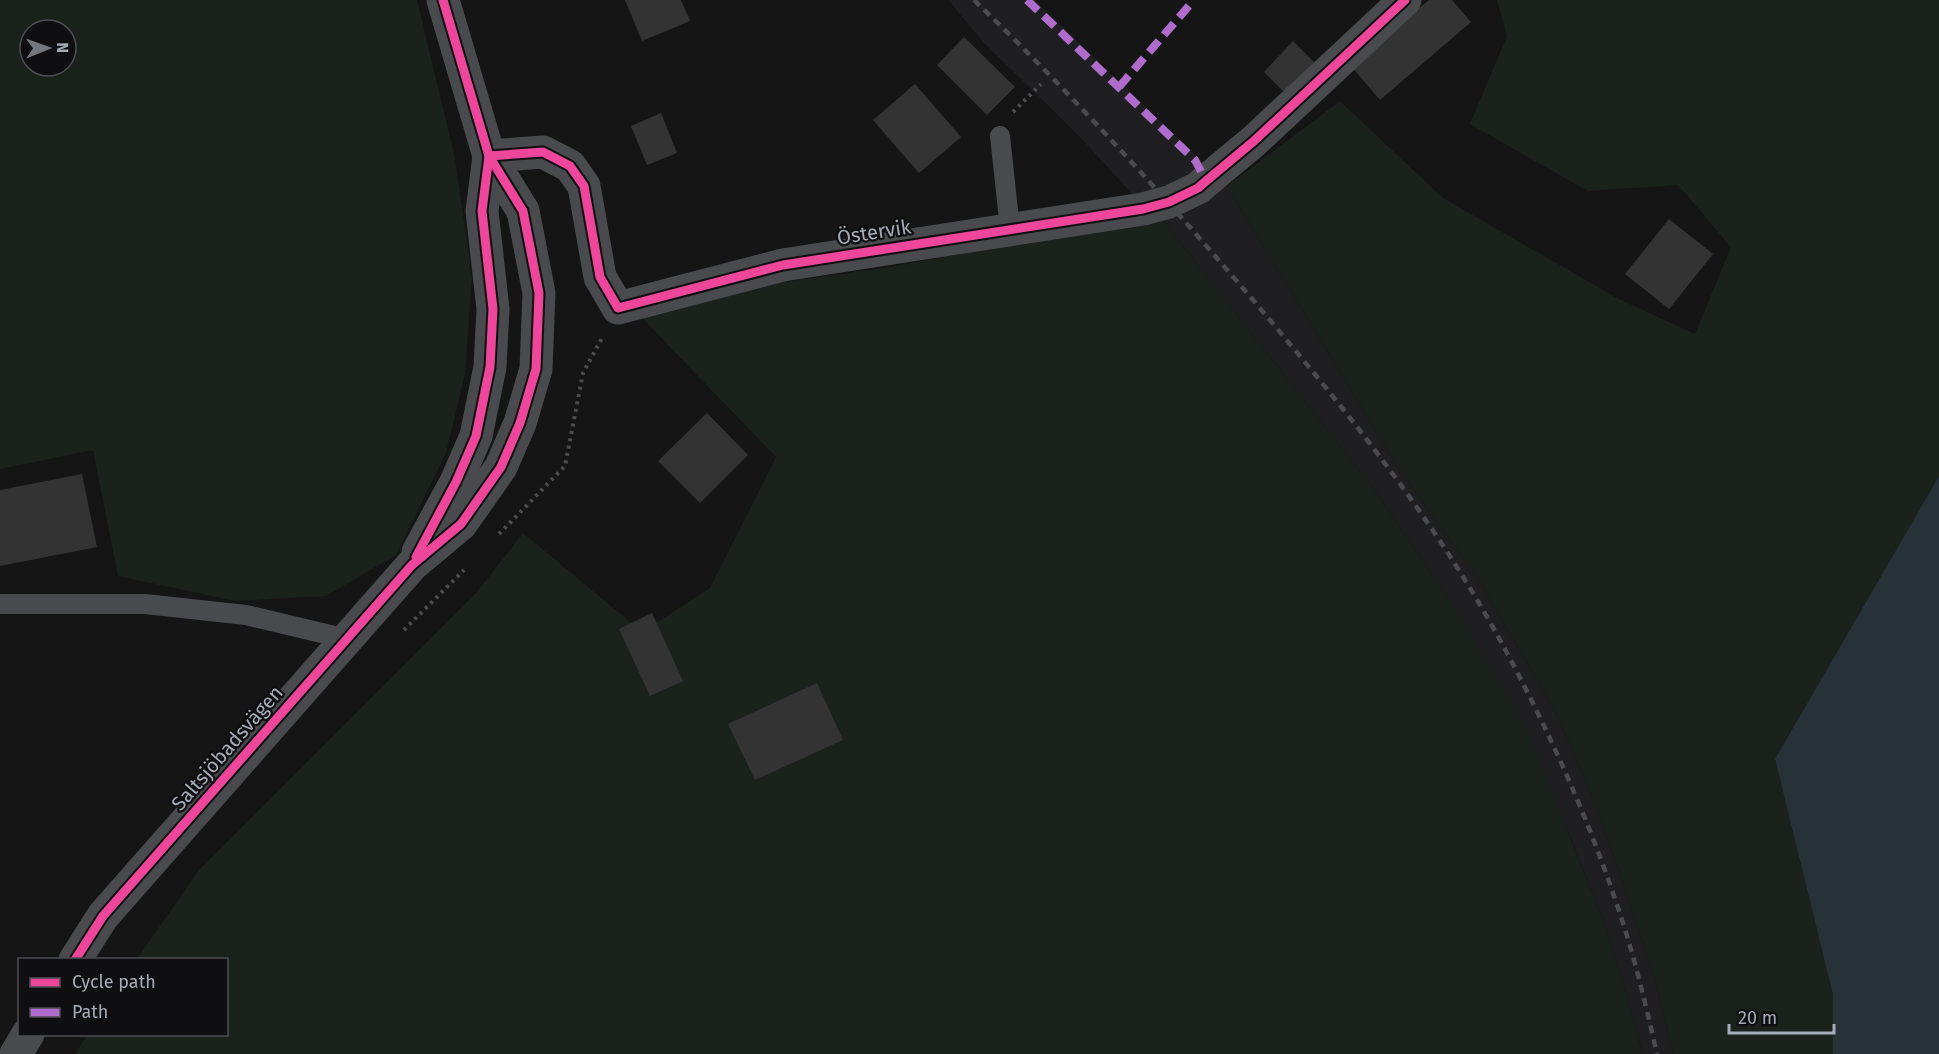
<svg xmlns="http://www.w3.org/2000/svg" width="1939" height="1054" font-family="'Fira Sans',sans-serif">
<style>
.built{fill:#1f1f21}
.green{fill:#1b221c;fill-rule:evenodd}
.water{fill:#273238}
.building{fill:#333334}
.lines{fill:none;stroke-linecap:round;stroke-linejoin:round}
.path{stroke:#4b4c50;stroke-width:4;stroke-dasharray:3 4.5;stroke-linecap:butt}
.service{stroke:#494a4e;stroke-width:20}
.minor{stroke:#494a4e;stroke-width:33}
.tertiary{stroke:#494a4e;stroke-width:33}
.rail{stroke:#494b4e;stroke-width:4.5;stroke-dasharray:8 6;stroke-linecap:butt}
.quiet{stroke:#b06ccc;stroke-width:8;stroke-dasharray:15 8;stroke-linecap:butt}
.cycleway-casing{stroke:#0f0f11;stroke-width:13}
.cycleway{stroke:#ed469a;stroke-width:9}
.labels{text-anchor:middle;stroke-width:4.5;stroke-linejoin:round;paint-order:stroke}
.street-label{font-size:20px;fill:#a5acb7;stroke:#0f0f11}
</style>
<rect width="100%" height="100%" fill="#151515"/>
<path class="built" d="M 948,0 L 1035,0 L 1227,186 L 1401,472 L 1477,577 L 1555,711 L 1588,786 L 1624,885 L 1654,976 L 1673,1054 L 1642,1054 L 1638,1034 L 1606,927 L 1569,834 L 1450,601 L 1376,492 L 1160,217 L 1134,196 L 1079,136 L 983,42 Z"/>
<g class="green">
<path d="M 0,0 L 417,0 L 455,158 L 472,277 L 465,374 L 446,453 L 396,555 L 326,596 L 235,601 L 118,576 L 93,450 L 0,469 ZM 30,30 L 66,30 L 66,66 L 30,66 Z"/>
<path d="M 1497,0 L 1939,0 L 1939,476 L 1775,759 L 1833,995 L 1833,1054 L 1673,1054 L 1654,976 L 1624,885 L 1588,786 L 1555,711 L 1477,577 L 1401,472 L 1227,186 L 1340,101 L 1443,198 L 1619,299 L 1695,334 L 1731,247 L 1678,185 L 1588,191 L 1470,124 L 1507,36 Z"/>
<path d="M 1160,217 L 1376,492 L 1450,601 L 1527,730 L 1606,927 L 1638,1034 L 1642,1054 L 75,1054 L 87,1035 L 226,1034 L 226,960 L 137,959 L 199,870 L 477,592 L 523,533 L 642,632 L 710,588 L 776,457 L 642,318 L 727,290 L 891,267 Z"/>
</g>
<path class="water" d="M 1939,476 L 1939,1054 L 1833,1054 L 1833,995 L 1775,759 Z"/>
<g class="building">
<path d="M 625,0 L 681,0 L 690,21 L 642,41 Z"/>
<path d="M 1429,0 L 1452,0 L 1471,22 L 1380,100 L 1351,66 Z"/>
<path d="M 964,37 L 1015,87 L 987,115 L 937,65 Z"/>
<path d="M 1293,41 L 1316,64 L 1287,95 L 1264,72 Z"/>
<path d="M 915,84 L 961,137 L 919,173 L 873,120 Z"/>
<path d="M 661,113 L 677,153 L 647,165 L 631,126 Z"/>
<path d="M 1669,219 L 1713,254 L 1669,309 L 1625,274 Z"/>
<path d="M 707,413 L 748,455 L 700,503 L 658,461 Z"/>
<path d="M 82,474 L 97,547 L 0,566 L 0,490 Z"/>
<path d="M 652,613 L 683,681 L 650,696 L 619,629 Z"/>
<path d="M 817,683 L 843,740 L 755,780 L 728,724 Z"/>
</g>
<g class="lines">
<g class="path">
<path d="M 1013,112 L 1041,84"/>
<path d="M 499,534 L 565,466 L 583,373 L 602,338"/>
<path d="M 404,630 L 464,570"/>
</g>
<g class="service">
<path d="M 1000,136 L 1010,229"/>
<path d="M 0,604 L 145,604 L 246,615 L 347,639"/>
</g>
<path class="minor" d="M 489,156 L 543,152 L 570,166 L 584,186 L 600,277 L 618,308 L 783,265 L 1143,209 L 1169,202 L 1198,188 L 1206,181 L 1254,141 L 1405,0"/>
<g class="tertiary">
<path d="M 418,552 L 456,482 L 476,436 L 490,367 L 493,309 L 482,211 L 489,156"/>
<path d="M 75,960 L 103,916 L 412,565 L 461,524 L 501,467 L 520,423 L 536,369 L 539,293 L 523,211 L 489,156 L 443,0"/>
<path d="M 16,1054 L 28,1034"/>
</g>
<path class="rail" d="M 974,0 C 1073,95 1164,196 1253,300 C 1341,404 1429,512 1495,631 C 1542,716 1584,807 1615,899 C 1633,950 1645,1002 1657,1054"/>
<g class="quiet">
<path d="M 1027,0 L 1195,160 L 1206,181"/>
<path d="M 1119,87 L 1194,0"/>
</g>
<defs>
<g id="cycleway">
<path d="M 489,156 L 543,152 L 570,166 L 584,186 L 600,277 L 618,308 L 783,265 L 1143,209 L 1169,202 L 1198,188 L 1206,181 L 1254,141 L 1405,0"/>
<path d="M 416,557 L 456,482 L 476,436 L 490,367 L 493,309 L 482,211 L 489,156"/>
<path d="M 75,960 L 103,916 L 412,565 L 461,524 L 501,467 L 520,423 L 536,369 L 539,293 L 523,211 L 489,156 L 443,0"/>
</g>
</defs>
<use href="#cycleway" class="cycleway-casing"/>
<use href="#cycleway" class="cycleway"/>
</g>
<g class="labels">
<g class="street-label">
<text transform="translate(874 232) rotate(-9)" y="7">Östervik</text>
<text transform="translate(227 748) rotate(-49)" y="7">Saltsjöbadsvägen</text>
</g>
</g>
<rect x="18" y="958" width="210" height="78" fill="#0f0f11" stroke="#4b4e53" stroke-width="1.5"/>
<rect x="30" y="978" width="30" height="9" fill="#ed469a" stroke="#4b4e53" stroke-width="1.5"/>
<text x="72" y="988" font-size="18" fill="#a5acb7">Cycle path</text>
<rect x="30" y="1008" width="30" height="9" fill="#b06ccc" stroke="#4b4e53" stroke-width="1.5"/>
<text x="72" y="1018" font-size="18" fill="#a5acb7">Path</text>
<g transform="translate(48 48) rotate(89)"><circle r="28" fill="#0f0f11" stroke="#4b4e53" stroke-width="1.5"/>
<path d="M0-4.5L10 22L0 15L-10 22Z" fill="#73777e"/>
<text y="-9" font-size="16" font-weight="bold" text-anchor="middle" fill="#a5acb7">N</text>
</g>
<path d="M1729 1024v9h105v-9" fill="none" stroke="#a5acb7" stroke-width="3"/>
<text x="1738" y="1024" font-size="18" fill="#a5acb7" stroke="#0f0f11" stroke-width="4.5" paint-order="stroke">20 m</text>
</svg>
